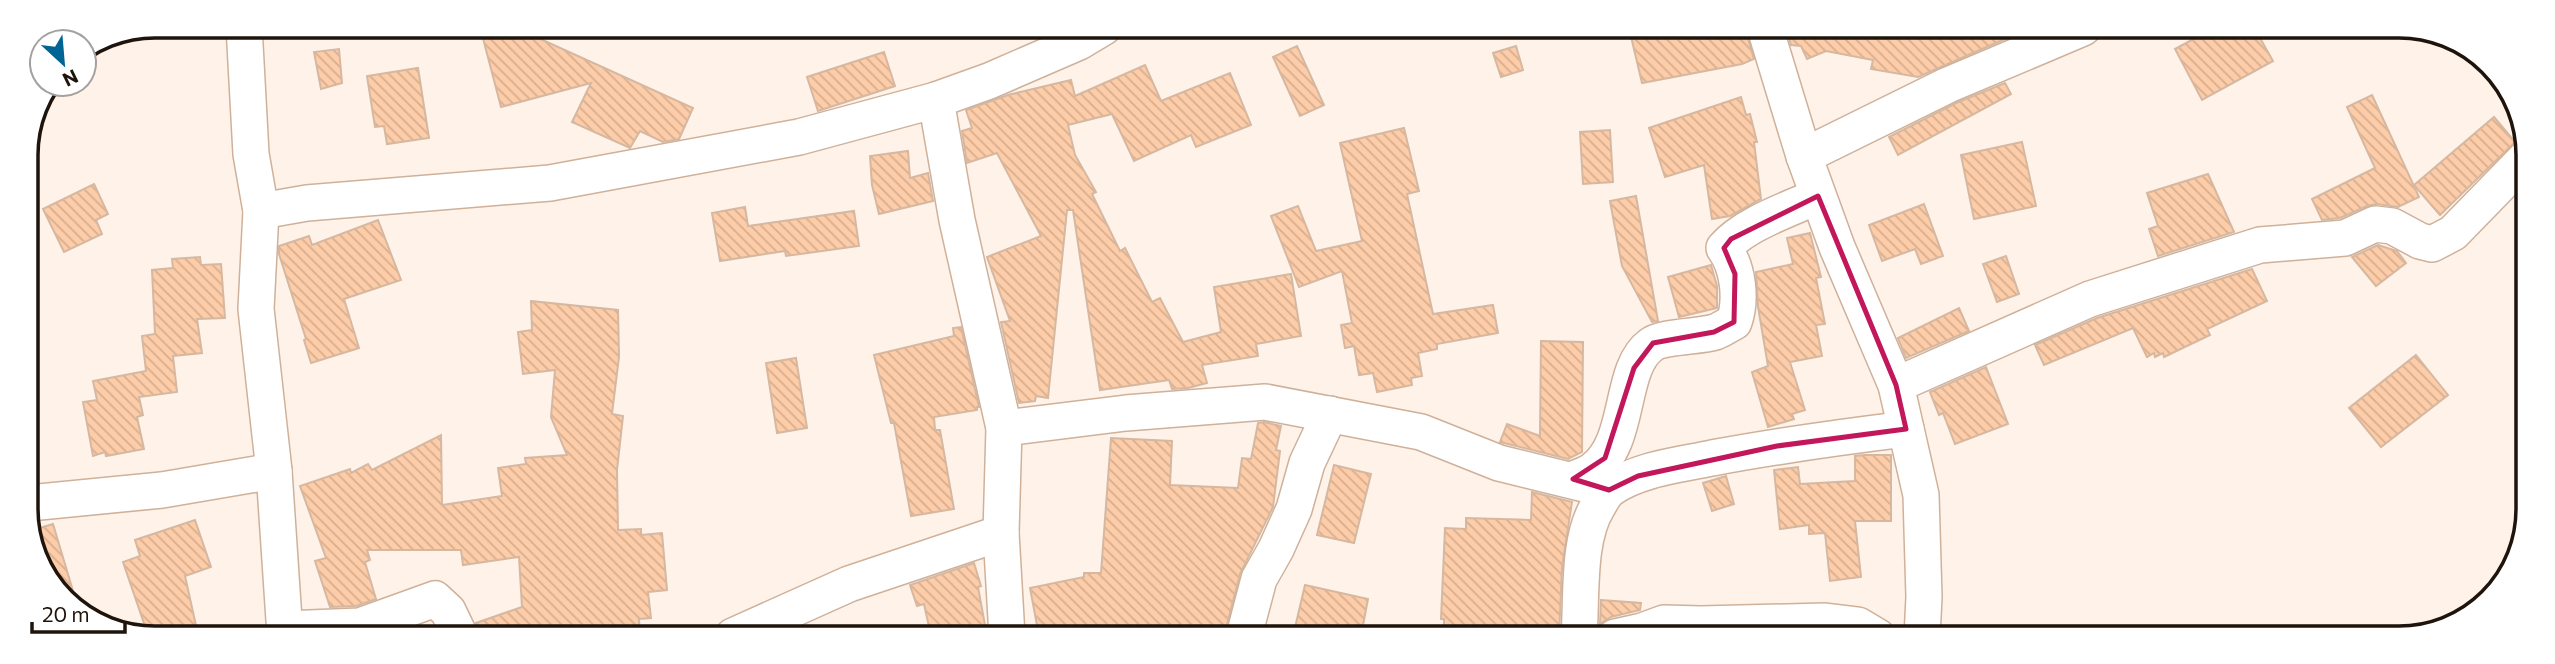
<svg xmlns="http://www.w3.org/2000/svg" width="2555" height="664" font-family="Commissioner,sans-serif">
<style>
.building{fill:url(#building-back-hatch);stroke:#d6b8a1;stroke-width:2}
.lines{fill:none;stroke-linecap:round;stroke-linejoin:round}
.minor-casing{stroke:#cfb19a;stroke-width:38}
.minor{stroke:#fff;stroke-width:35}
.marked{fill:none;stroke:#c2185b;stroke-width:5;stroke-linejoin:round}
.rim{fill:none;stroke:#1f140c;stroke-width:3.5}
</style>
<defs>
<pattern id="building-back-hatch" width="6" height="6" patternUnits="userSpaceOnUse" patternTransform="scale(1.75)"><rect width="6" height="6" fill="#fdcca8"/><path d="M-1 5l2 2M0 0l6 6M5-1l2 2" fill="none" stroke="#d8ae8f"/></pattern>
</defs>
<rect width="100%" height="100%" fill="#fff2e9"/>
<g class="building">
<path d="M 480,27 L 514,27 L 693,108 L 679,139 L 663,142 L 640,131 L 630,148 L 572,122 L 591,83 L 501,107 Z"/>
<path d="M 1629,28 L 1745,28 L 1754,59 L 1742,64 L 1642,83 Z"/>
<path d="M 1786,28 L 2030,28 L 1918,77 L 1871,69 L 1873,60 L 1826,51 L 1807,59 L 1801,46 L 1791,45 Z"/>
<path d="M 2212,29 L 2255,29 L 2273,61 L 2202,100 L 2175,49 Z"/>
<path d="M 1297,46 L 1324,105 L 1300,116 L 1273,57 Z"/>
<path d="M 1516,46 L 1523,70 L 1501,77 L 1493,53 Z"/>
<path d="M 339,49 L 342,83 L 321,89 L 314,52 Z"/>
<path d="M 884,52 L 895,86 L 818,111 L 807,77 Z"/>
<path d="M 1145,65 L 1161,101 L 1230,73 L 1251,125 L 1196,147 L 1191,135 L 1134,161 L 1112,114 L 1068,125 L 1075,155 L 1096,192 L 1092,194 L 1120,251 L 1125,248 L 1152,302 L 1160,298 L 1183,342 L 1221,332 L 1214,287 L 1291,274 L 1301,336 L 1256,344 L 1258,356 L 1202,365 L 1207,383 L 1188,388 L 1172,389 L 1169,380 L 1100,390 L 1073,210 L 1067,210 L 1048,398 L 1036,396 L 1035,401 L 1019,403 L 1001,322 L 1010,321 L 987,257 L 1041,236 L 997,153 L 967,163 L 962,131 L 972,128 L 966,110 L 1008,95 L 1071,80 L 1075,96 Z"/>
<path d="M 418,68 L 429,138 L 387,144 L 384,126 L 375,127 L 367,76 Z"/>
<path d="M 2005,83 L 2011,94 L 1898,155 L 1889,137 L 1956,103 Z"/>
<path d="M 2372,95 L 2419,197 L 2398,207 L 2377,204 L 2367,206 L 2340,218 L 2322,220 L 2312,199 L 2375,168 L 2347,107 Z"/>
<path d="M 1741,97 L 1746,115 L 1750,114 L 1757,142 L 1754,142 L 1761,199 L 1730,216 L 1712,219 L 1704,165 L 1665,177 L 1649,128 Z"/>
<path d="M 2494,117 L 2515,142 L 2440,215 L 2414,185 Z"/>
<path d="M 1404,128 L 1419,191 L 1407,194 L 1433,314 L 1493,305 L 1498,333 L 1437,344 L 1437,349 L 1418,353 L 1422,376 L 1411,378 L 1412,385 L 1377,392 L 1373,373 L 1359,375 L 1354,346 L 1345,348 L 1341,325 L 1352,323 L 1342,271 L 1299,287 L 1271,216 L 1298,206 L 1316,251 L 1362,241 L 1340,143 Z"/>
<path d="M 1610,130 L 1613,182 L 1583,184 L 1580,132 Z"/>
<path d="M 2022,142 L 2036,206 L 1974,219 L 1961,155 Z"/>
<path d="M 908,151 L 910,178 L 928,173 L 933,201 L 879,214 L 872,185 L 870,156 Z"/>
<path d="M 2208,174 L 2234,232 L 2158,256 L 2149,229 L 2158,226 L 2147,193 Z"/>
<path d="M 94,184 L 108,214 L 96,220 L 102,234 L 64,252 L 43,209 Z"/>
<path d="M 1636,196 L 1658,321 L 1652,322 L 1622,266 L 1610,201 Z"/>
<path d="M 1924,204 L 1943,256 L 1921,264 L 1915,249 L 1882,261 L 1869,225 Z"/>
<path d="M 745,207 L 748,226 L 854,211 L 859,246 L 786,256 L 785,251 L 720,261 L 712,213 Z"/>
<path d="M 378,220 L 401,280 L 344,299 L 359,348 L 311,363 L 304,340 L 306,339 L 279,254 L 279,246 L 309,236 L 312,245 Z"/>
<path d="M 1810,233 L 1821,277 L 1816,278 L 1825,324 L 1816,325 L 1822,356 L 1790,362 L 1805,410 L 1792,414 L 1794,419 L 1768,427 L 1752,372 L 1768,366 L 1758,307 L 1756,272 L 1793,264 L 1787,238 Z"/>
<path d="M 2378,245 L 2397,251 L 2406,263 L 2376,286 L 2352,257 Z"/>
<path d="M 2006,256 L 2019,294 L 1997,302 L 1983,264 Z"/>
<path d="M 200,257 L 201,265 L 221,264 L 225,318 L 197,319 L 202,353 L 173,356 L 177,392 L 139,397 L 143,415 L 137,417 L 144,449 L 106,456 L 105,452 L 93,456 L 83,402 L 97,400 L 93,381 L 146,371 L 142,336 L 155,334 L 152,270 L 173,268 L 172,259 Z"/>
<path d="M 1711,265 L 1717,286 L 1717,308 L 1679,317 L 1668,277 Z"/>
<path d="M 2252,269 L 2267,301 L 2207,329 L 2210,335 L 2164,357 L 2163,353 L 2155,357 L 2154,353 L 2147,357 L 2133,328 L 2044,365 L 2035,345 L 2097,318 Z"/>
<path d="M 531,301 L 618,310 L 619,357 L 612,414 L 623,416 L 617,470 L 618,530 L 641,529 L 641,535 L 662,533 L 667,590 L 648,592 L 651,618 L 639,619 L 640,636 L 480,636 L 476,623 L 522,607 L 519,557 L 463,565 L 461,550 L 367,550 L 370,560 L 365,562 L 376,599 L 356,606 L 330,607 L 315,561 L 326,558 L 300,486 L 350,469 L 351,473 L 368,464 L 372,470 L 441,435 L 442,505 L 502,496 L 498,468 L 526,464 L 525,458 L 567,455 L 551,417 L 555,370 L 523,374 L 518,332 L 532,330 Z"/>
<path d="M 1959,308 L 1969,331 L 1906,358 L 1898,338 Z"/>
<path d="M 961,327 L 979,407 L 977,407 L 977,410 L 934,417 L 935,430 L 940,430 L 954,509 L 911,516 L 894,423 L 891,423 L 874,355 L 954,336 L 953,328 Z"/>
<path d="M 1541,341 L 1583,342 L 1582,452 L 1568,459 L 1500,442 L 1507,424 L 1540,436 Z"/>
<path d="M 2416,355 L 2448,395 L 2381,447 L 2349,408 Z"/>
<path d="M 796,358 L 807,428 L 777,433 L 766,363 Z"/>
<path d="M 1986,367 L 2008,424 L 1955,444 L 1943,413 L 1939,415 L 1930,392 Z"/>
<path d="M 1264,422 L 1281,426 L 1276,450 L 1280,451 L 1273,507 L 1240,574 L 1224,636 L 1039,636 L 1030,588 L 1084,577 L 1084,573 L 1101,573 L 1111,438 L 1172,441 L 1170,485 L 1238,488 L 1242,458 L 1251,459 L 1258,423 Z"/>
<path d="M 1865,455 L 1891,455 L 1891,521 L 1855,521 L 1861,577 L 1830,581 L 1825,533 L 1809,534 L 1809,525 L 1780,529 L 1774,470 L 1798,467 L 1800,484 L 1855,481 L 1855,456 Z"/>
<path d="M 1334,465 L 1371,474 L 1354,543 L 1317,535 Z"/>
<path d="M 1726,476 L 1734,504 L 1712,511 L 1703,483 Z"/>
<path d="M 1532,492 L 1572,502 L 1562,567 L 1559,637 L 1444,637 L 1444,619 L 1441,619 L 1445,528 L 1466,529 L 1466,518 L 1531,520 Z"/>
<path d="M 195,520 L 211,567 L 185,576 L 197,630 L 175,635 L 148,635 L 123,562 L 140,556 L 135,540 Z"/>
<path d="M 53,524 L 73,591 L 62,596 L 29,534 L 29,531 Z"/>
<path d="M 974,563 L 981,586 L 978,587 L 987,636 L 931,636 L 924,604 L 917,606 L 910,585 Z"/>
<path d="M 1305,585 L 1368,599 L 1361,636 L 1293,636 Z"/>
<path d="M 1601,600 L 1641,603 L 1640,610 L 1611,617 L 1600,624 Z"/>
</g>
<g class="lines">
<defs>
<g id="minor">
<path d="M 244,26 L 251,154 L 261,211 L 256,309 L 274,471 L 285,635"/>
<path d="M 1765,28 L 1804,156 L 1837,247 L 1896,385 L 1921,495 L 1924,597 L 1922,637"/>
<path d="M 936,100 L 957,220 L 1004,428 L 1001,533 L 1007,636"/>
<path d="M 1804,156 L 1948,85 L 2083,28"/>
<path d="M 261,211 L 307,203 L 550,183 L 799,137 L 936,100 L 989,81 L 1079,42 L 1104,27"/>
<path d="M 1896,385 L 2090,299 L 2260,245 L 2345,238 L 2375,224 L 2392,226 L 2420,241 L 2432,244 L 2453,233 L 2526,158"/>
<path d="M 1004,428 L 1126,413 L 1265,402 L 1421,432 L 1499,463 L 1609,490"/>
<path d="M 1573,479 C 1579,477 1587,474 1593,470 C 1632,442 1618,369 1651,345 C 1662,336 1699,337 1715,332 C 1721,330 1728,325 1734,322 C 1742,299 1738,267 1724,248 C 1744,224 1790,209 1818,196"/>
<path d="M 29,503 L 162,490 L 274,471"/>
<path d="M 284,629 L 360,626 L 435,599 L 448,611 L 460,636"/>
<path d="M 733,636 L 849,584 L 1001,533"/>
<path d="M 1244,636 L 1259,579 L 1276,549 L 1294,509 L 1307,463 L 1330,414"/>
<path d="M 1579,637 C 1582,598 1577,539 1598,506 C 1601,501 1605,493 1610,489 C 1638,469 1679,465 1712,458 C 1776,446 1841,437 1906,429"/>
<path d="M 1615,637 L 1642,631 L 1664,623 L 1701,624 L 1825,621 L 1858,625 L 1878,637"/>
</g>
</defs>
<use href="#minor" class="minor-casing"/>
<use href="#minor" class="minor"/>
</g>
<path class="marked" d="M 1818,196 L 1896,385 L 1906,429 L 1777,446 L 1638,476 L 1609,490 L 1573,479 L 1605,458 L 1634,368 L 1653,343 L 1714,332 L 1734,322 L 1735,274 L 1724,248 L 1731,239 Z"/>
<path d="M0 0H2555V664H0ZM155 38H2399A117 117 0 0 1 2516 155V509A117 117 0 0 1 2399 626H155A117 117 0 0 1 38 509V155A117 117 0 0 1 155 38Z" fill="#fff" fill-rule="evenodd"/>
<path class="rim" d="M155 38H2399A117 117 0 0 1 2516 155V509A117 117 0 0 1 2399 626H155A117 117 0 0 1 38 509V155A117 117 0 0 1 155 38Z"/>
<g transform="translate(63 63) rotate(154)"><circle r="33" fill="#ffffff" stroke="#a5a19e" stroke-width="2"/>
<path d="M0-5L12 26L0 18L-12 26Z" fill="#006594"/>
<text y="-10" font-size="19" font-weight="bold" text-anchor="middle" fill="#1f140c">N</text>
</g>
<path d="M32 622v10h93v-10" fill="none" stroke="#1f140c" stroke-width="3.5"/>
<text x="42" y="622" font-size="21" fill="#1f140c" stroke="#ffffff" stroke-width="5" paint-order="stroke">20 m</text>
</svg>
